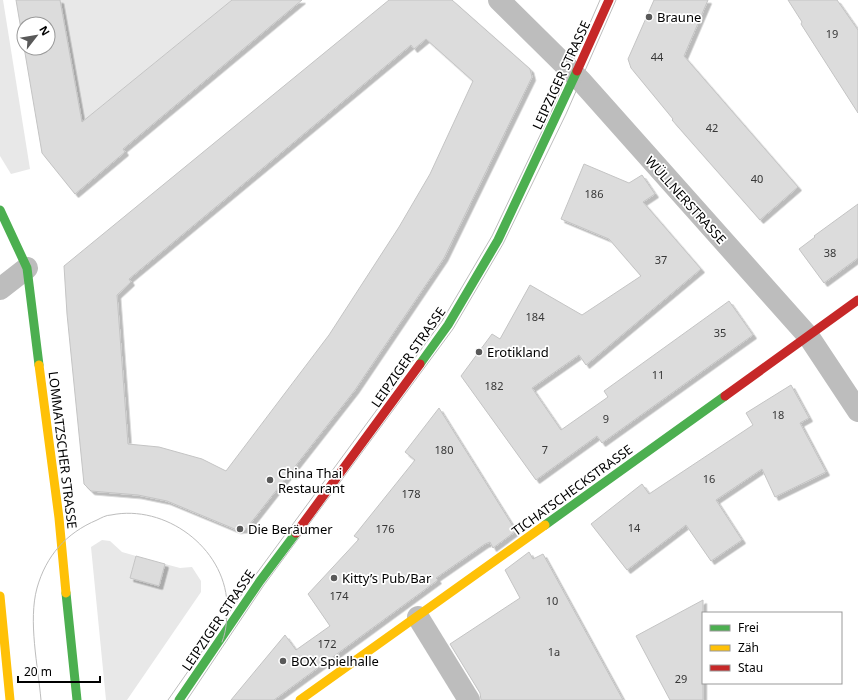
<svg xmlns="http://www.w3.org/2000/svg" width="858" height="700" font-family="'Noto Sans',sans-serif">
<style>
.green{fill:#e8e8e8}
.building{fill:#dcdcdc;stroke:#c4c4c4;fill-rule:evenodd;filter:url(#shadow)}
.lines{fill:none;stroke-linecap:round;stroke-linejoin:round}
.street{stroke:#bdbdbd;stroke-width:22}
.fast{stroke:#4caf50;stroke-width:9}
.slow{stroke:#ffc107;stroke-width:9}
.jam{stroke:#c62828;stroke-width:9}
.tram{stroke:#bdbdbd;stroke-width:1}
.poi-dot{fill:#595959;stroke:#fff;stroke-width:1.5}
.labels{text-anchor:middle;stroke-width:3.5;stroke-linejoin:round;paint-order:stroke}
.number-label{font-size:11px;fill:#373737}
.poi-label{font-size:13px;fill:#000;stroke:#fff;text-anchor:start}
.street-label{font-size:13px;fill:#000;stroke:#fff}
</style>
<defs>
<filter id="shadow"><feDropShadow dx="3.5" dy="3.5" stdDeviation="0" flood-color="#0004"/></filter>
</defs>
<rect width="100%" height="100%" fill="#fff"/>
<g class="green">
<path d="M 0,0 L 3,0 L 30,169 L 11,174 L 0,156 Z"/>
<path d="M 60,0 L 232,0 L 92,114 L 78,134 L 80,111 Z"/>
<path d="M 102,540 L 110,541 L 122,552 L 136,556 L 130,578 L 159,586 L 165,564 L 180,568 L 192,567 L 201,581 L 201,592 L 127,700 L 106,700 L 91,547 Z"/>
</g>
<g class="building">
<path d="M 16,0 L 60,0 L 82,122 L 232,0 L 302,0 L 123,149 L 125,152 L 75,194 L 42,153 ZM 24,24 L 48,24 L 48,48 L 24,48 Z"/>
<path d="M 389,0 L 452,0 L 530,69 L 532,77 L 444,258 L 355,390 L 246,529 L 237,530 L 167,501 L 138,495 L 91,491 L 84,484 L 67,314 L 64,266 ZM 426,39 L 473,81 L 430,174 L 399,227 L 329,335 L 226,471 L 202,459 L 159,447 L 128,444 L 117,295 L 131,282 L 129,279 L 411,45 L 414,49 Z"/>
<path d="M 654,0 L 708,0 L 684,56 L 798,187 L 760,220 L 672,120 L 673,119 L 631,68 L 628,59 Z"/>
<path d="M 788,0 L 837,0 L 858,30 L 858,113 L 801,24 L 802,22 Z"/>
<path d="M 584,164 L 629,183 L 642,175 L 655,194 L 643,202 L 701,269 L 586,365 L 579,355 L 532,388 L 561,430 L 608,397 L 604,391 L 729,301 L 753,335 L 602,443 L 597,436 L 536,480 L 461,376 L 492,334 L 500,339 L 530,285 L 582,315 L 641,276 L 609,239 L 561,219 Z"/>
<path d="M 858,204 L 858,258 L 824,283 L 799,249 L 815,237 L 814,236 Z"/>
<path d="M 791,385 L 809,418 L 800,423 L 826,472 L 775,497 L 762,469 L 716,500 L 742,540 L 711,561 L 686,525 L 627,570 L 591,524 L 642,484 L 649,494 L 753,425 L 746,413 Z"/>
<path d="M 439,408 L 516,531 L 493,548 L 490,542 L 485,544 L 436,578 L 438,580 L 274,700 L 231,700 L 285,635 L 296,650 L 330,626 L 308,594 L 359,539 L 354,536 L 415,460 L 405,452 Z"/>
<path d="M 529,552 L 533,559 L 543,554 L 623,700 L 481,700 L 480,693 L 450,644 L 520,598 L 505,570 Z"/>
<path d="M 136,556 L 165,564 L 159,586 L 130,578 Z"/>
<path d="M 703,600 L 703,700 L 670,700 L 636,636 Z"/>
</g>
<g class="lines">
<g class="street">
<path d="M 499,0 L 581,81 L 809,337 L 858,411"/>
<path d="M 0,289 L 27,268"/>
<path d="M 418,617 L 469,700"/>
</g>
<g class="fast">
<path d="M 0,210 L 27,268 L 39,365"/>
<path d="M 420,364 L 448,325 L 498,240 L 577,71"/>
<path d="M 545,525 L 725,396"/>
<path d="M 66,593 L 77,700"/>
<path d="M 179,700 L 260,581 L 296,533"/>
</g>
<g class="slow">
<path d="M 39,365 L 59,518 L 66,593"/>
<path d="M 0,596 L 10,700"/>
<path d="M 300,700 L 545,525"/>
</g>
<g class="jam">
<path d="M 577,71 L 609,0"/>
<path d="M 725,396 L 858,300"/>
<path d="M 296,533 L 420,364"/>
</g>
<g class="tram">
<path d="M 41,700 C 38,666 28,621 37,588 C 46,556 66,533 97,520 C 101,518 106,515 111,515 C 165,504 224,547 227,603 C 227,616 227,630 222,642"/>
<path d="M 168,700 L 254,577 L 442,321 L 492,236 L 553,108 L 600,0"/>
<path d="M 187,700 L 264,585 L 453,329 L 503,244 L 566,114 L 616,0"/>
</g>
</g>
<g class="poi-dot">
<circle cx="649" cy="17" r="4"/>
<circle cx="479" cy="352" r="4"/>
<circle cx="270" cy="480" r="4"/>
<circle cx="240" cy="529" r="4"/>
<circle cx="334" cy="578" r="4"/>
<circle cx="283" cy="661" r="4"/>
</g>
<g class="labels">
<g class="number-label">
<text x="832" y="38">19</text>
<text x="657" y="61">44</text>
<text x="712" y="132">42</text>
<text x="757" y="183">40</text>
<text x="594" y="198">186</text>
<text x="830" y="257">38</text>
<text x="661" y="264">37</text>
<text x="535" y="321">184</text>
<text x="720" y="337">35</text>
<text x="658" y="379">11</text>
<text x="494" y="390">182</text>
<text x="778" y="419">18</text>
<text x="606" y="423">9</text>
<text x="444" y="454">180</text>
<text x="545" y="454">7</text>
<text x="709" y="483">16</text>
<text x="411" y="498">178</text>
<text x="634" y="532">14</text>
<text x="385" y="533">176</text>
<text x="339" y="600">174</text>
<text x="552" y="605">10</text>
<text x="327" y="648">172</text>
<text x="554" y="656">1a</text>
<text x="681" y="683">29</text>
</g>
<g class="poi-label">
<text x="657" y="22">Braune</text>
<text x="487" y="357">Erotikland</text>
<text x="278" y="478">China Thai<tspan x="278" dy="15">Restaurant</tspan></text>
<text x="248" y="534">Die Beräumer</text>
<text x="342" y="583">Kitty’s Pub/Bar</text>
<text x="291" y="666">BOX Spielhalle</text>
</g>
<g class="street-label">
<text transform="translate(561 75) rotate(-65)" y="5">LEIPZIGER STRASSE</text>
<text transform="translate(686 200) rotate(48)" y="5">WÜLLNERSTRASSE</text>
<text transform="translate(408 357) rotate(-55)" y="5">LEIPZIGER STRASSE</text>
<text transform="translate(63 450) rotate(83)" y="5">LOMMATZSCHER STRASSE</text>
<text transform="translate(572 490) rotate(-36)" y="5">TICHATSCHECKSTRASSE</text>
<text transform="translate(218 620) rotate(-56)" y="5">LEIPZIGER STRASSE</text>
</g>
</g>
<rect x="702" y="612" width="140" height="72" fill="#ffffff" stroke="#999999"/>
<rect x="710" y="625" width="20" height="6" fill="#4caf50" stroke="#999999"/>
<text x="738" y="632" font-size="12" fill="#000000">Frei</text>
<rect x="710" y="645" width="20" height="6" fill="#ffc107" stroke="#999999"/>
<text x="738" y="652" font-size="12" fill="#000000">Zäh</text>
<rect x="710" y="665" width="20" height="6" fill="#c62828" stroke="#999999"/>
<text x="738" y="672" font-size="12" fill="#000000">Stau</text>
<g transform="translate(36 36) rotate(59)"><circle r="19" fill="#ffffff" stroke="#999999"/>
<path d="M0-3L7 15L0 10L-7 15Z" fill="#595959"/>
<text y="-6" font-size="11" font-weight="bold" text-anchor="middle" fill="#000000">N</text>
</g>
<path d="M18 676v6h82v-6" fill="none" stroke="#000000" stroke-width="2"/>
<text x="24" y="676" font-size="12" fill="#000000" stroke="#ffffff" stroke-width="3" paint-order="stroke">20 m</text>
</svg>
